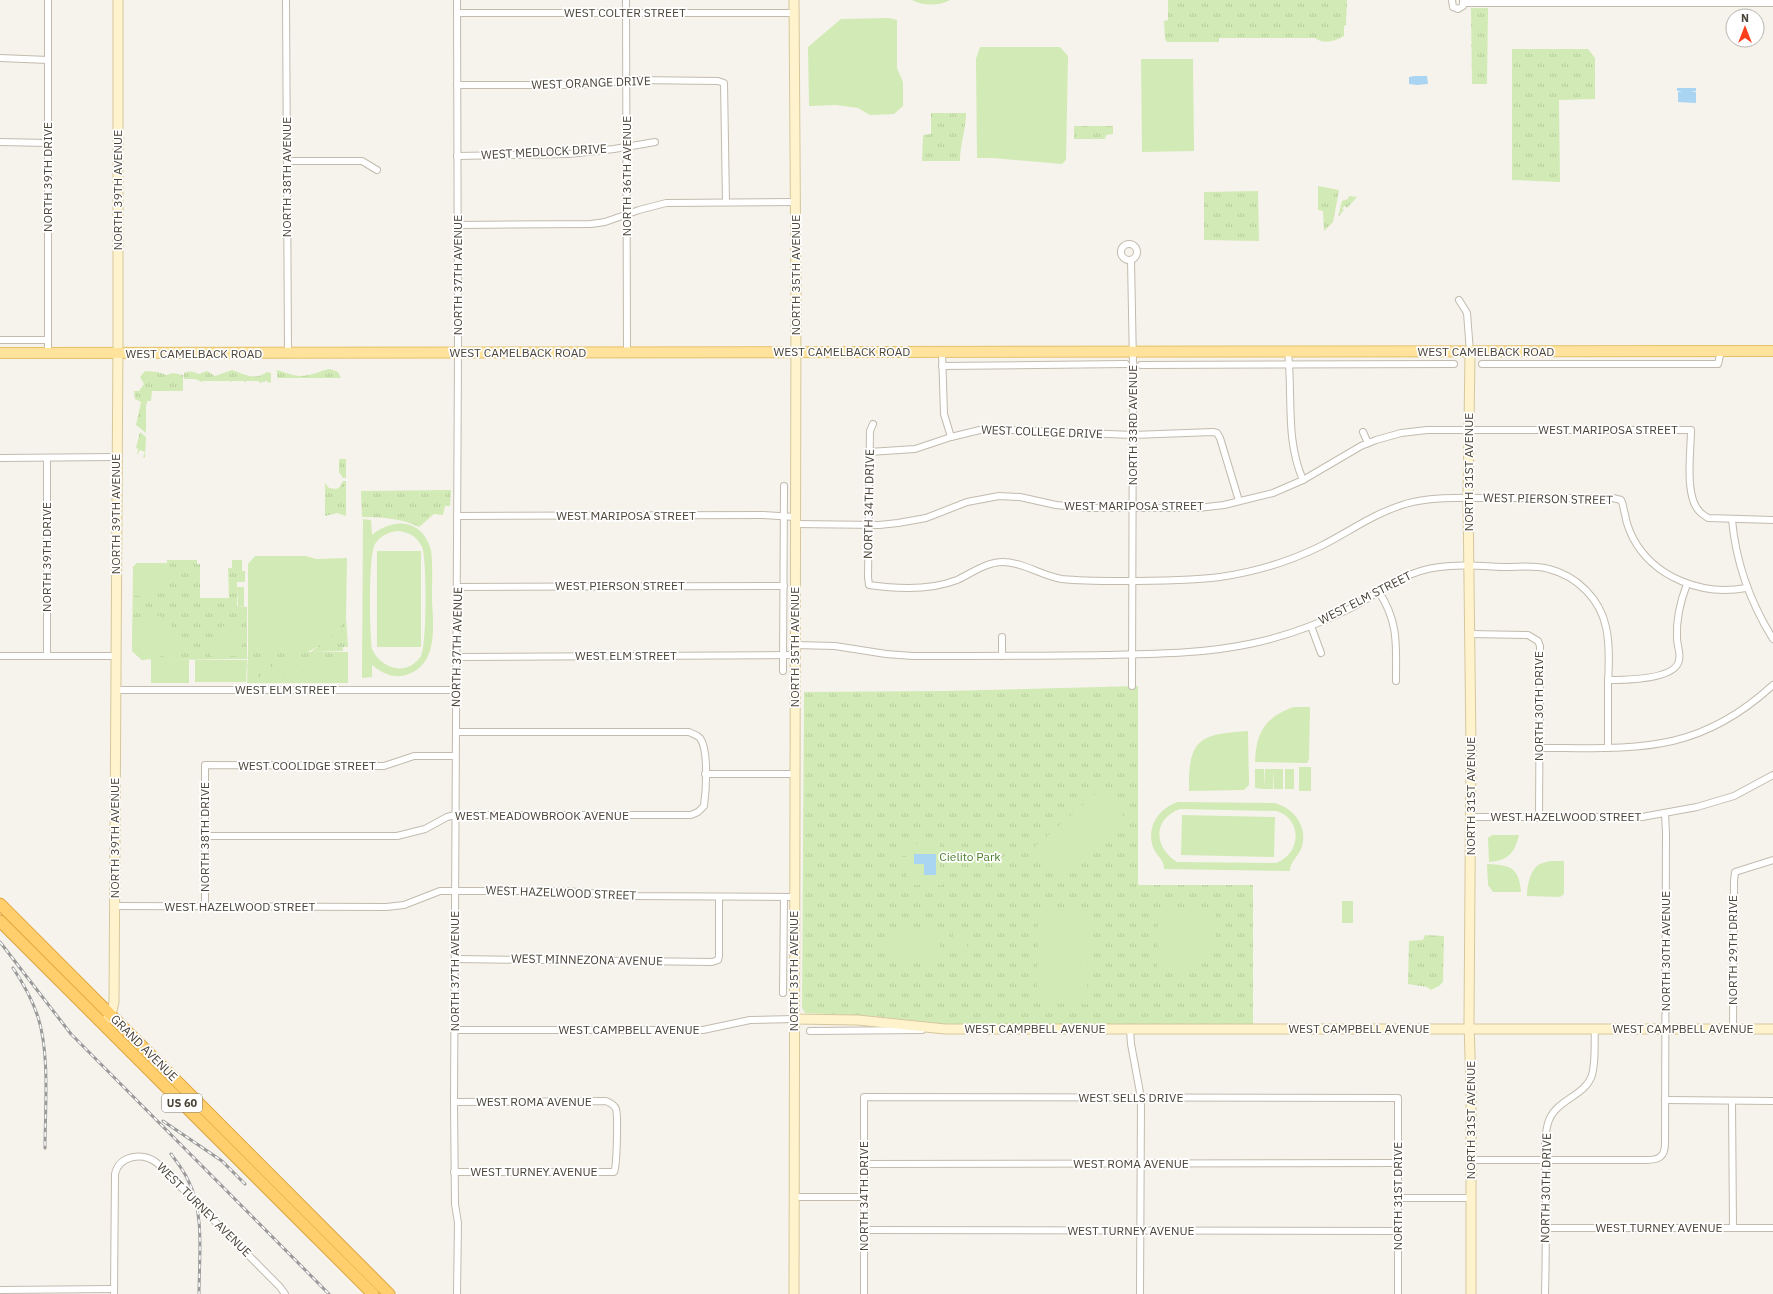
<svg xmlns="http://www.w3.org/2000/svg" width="1773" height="1294" font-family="'IBM Plex Sans',sans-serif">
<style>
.grass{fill:url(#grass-tufts)}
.pitch{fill:#d2eab5;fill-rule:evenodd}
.water{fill:#a9d4f2}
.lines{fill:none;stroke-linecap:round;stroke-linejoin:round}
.street-casing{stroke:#c2bbae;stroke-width:8}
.secondary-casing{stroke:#d6c79b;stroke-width:11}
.primary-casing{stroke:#e6c16a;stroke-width:12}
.highway-casing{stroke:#e0a43c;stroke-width:13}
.street{stroke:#fff;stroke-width:6}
.secondary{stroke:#fff3cd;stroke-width:9}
.primary{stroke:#ffe39c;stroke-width:10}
.highway{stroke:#ffcf6e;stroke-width:11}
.rail-casing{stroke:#9a9a9a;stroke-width:3}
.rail{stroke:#fff;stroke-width:1.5;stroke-dasharray:4.5;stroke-linecap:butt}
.labels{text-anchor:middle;stroke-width:3.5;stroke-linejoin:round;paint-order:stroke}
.shield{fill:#fff;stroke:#817c74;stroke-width:1}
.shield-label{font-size:11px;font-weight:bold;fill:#4b4439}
.street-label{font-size:12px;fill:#4b4439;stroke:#fff}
.park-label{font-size:12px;fill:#4a7f2a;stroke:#fff}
</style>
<defs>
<pattern id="grass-tufts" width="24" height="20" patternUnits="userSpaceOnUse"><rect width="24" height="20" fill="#d2eab5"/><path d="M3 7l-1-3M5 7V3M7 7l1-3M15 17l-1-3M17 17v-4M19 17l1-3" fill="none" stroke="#b6ca9c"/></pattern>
</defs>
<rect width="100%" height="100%" fill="#f6f3ec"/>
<g class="grass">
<path d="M 1168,0 L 1347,0 L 1346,25 L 1344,26 L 1344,36 C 1335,41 1325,45 1315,38 L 1219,38 L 1219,42 L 1167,42 L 1165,39 L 1164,21 L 1168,20 Z"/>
<path d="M 1471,8 L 1488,8 L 1487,84 L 1472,84 Z"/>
<path d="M 1512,49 L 1588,49 L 1595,58 L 1595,99 L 1559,100 L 1560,182 L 1512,180 Z"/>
<path d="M 931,113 L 966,113 C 966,129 960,144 960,161 L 922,161 L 923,135 L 931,134 Z"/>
<path d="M 1074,126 L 1113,126 L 1113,134 L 1106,135 L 1105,139 L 1074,139 Z"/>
<path d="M 1318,186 L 1339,190 L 1333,222 L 1324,231 L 1323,211 L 1318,210 Z"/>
<path d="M 1258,191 L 1259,241 L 1204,240 L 1204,192 Z"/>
<path d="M 1349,196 L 1357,197 L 1347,208 L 1345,206 L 1342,208 L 1344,210 L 1338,217 L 1342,201 L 1348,199 Z"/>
<path d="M 330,369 L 338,372 L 341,378 L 277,378 L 277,370 C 288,373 296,378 308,375 C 316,374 322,370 330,369 Z"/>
<path d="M 232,370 C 244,374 255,381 267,372 L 271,373 L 271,382 L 269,383 L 267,381 L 259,383 L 259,381 L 246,381 L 245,383 L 244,381 L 232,381 L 230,382 L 230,381 L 217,381 L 216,382 L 216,381 L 203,381 L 202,382 L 195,379 L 184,379 L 184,373 C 191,370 193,372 199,374 L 207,371 L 215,376 Z"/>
<path d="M 145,371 L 158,372 L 166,375 L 173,373 L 183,375 L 183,391 L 152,391 L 151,401 L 147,401 L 147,404 L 143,403 L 146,404 L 146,433 L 136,425 L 141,402 L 135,399 L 134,391 L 139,391 L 144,384 L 140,377 Z"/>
<path d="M 140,432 L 146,437 L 145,458 L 143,457 L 145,452 L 140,450 L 137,455 L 138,449 L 136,448 Z"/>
<path d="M 339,459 L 346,459 L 346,478 L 343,478 L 339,472 Z"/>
<path d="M 343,481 L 346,481 L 346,516 L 337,513 L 325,516 L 325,483 L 329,488 L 336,489 L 340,487 Z"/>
<path d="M 451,490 L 450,506 L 445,506 L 443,515 L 434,514 L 419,527 C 403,518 379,517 362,517 L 361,491 Z"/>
<path d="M 167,560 L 197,560 L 197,564 L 200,564 L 200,598 L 229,598 L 228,568 L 232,568 L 232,560 L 242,560 L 242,571 L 245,571 L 245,582 L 237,582 L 237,606 L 247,607 L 247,659 L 163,660 L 163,658 L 142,660 L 132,651 L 133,567 L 137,563 L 167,563 Z"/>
<path d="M 346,617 L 348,647 L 343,647 L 343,651 L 311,652 C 325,640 337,634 346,617 Z"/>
<path d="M 248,652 L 348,652 L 348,683 L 247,683 Z"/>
<path d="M 1138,686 L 1138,885 L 1253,885 L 1253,1025 L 945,1024 L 874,1016 L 805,1013 L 802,1008 L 804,692 L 946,691 Z"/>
<path d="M 1425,935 L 1444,936 L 1443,982 L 1439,986 L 1431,990 L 1427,987 L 1408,984 L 1409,941 L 1423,940 Z"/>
</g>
<g class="pitch">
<path d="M 912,0 L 950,0 C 939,6 924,6 912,0 Z"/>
<path d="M 889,18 L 897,20 L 897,68 L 903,82 L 903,106 L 894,114 L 870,115 L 858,108 L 836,105 L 809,106 L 808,47 L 841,19 Z"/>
<path d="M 980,47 L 1060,47 L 1068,56 L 1066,160 L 1062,164 L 993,158 L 977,158 L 976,59 Z"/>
<path d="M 1141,59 L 1193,59 L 1194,151 L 1142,152 Z"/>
<path d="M 363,519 L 371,520 L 372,535 C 394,517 422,519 431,550 C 433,566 432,583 432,599 C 433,626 439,665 406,675 C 393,679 382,673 372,665 L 372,677 L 362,678 ZM 398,531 C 408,532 417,536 422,547 C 427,558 427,646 421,656 C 407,677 381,669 372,649 C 370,633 368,556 375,544 C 380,536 388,532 398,531 Z"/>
<rect x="377" y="551" width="44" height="96"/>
<path d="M 255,556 L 306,556 L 316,559 L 347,558 L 346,617 L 343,623 L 327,641 L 308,652 L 248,652 L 248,564 Z"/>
<path d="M 137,563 L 166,563 C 168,591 158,595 133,596 L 133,567 Z"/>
<path d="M 237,587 L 244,587 L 244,606 L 238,606 Z"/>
<path d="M 152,614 C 174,618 177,633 176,653 L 153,658 L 163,658 L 163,660 L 189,660 L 189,683 L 151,683 L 151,658 L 142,660 L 132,651 L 133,619 Z"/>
<path d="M 242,625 L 242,652 L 238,656 L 211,656 C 211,629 215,624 242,625 Z"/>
<path d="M 248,657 L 258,657 L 258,677 L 249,677 Z"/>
<rect x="261" y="657" width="10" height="20"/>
<path d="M 274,657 L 283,657 L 284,677 L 274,677 Z"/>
<rect x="287" y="657" width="9" height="20"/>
<rect x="300" y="657" width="9" height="20"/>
<path d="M 312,657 L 322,657 L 322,677 L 313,677 Z"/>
<rect x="325" y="657" width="10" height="20"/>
<rect x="338" y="657" width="10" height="20"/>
<path d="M 195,660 L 247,660 L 246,682 L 195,682 Z"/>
<path d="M 1294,707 L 1310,707 L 1309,759 L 1307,763 L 1255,762 C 1256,732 1265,717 1294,707 Z"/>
<path d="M 1248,731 L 1249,785 L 1244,790 L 1189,791 C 1188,740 1198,734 1248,731 Z"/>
<rect x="1299" y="767" width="12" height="24"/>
<path d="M 1255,769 L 1264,769 L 1264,789 L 1255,788 Z"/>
<path d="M 1265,769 L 1274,769 L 1273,789 L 1264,789 Z"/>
<rect x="1274" y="769" width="9" height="20"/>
<rect x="1285" y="769" width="9" height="20"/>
<path d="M 1100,790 L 1129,822 L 1061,881 L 1033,848 Z"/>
<path d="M 1178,802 L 1274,803 C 1295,808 1309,828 1301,849 C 1297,858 1290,862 1290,871 L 1164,869 C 1164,859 1157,857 1153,847 C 1146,827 1159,808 1178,802 ZM 1180,809 L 1277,811 C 1303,820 1301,854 1276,863 L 1177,862 C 1154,848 1152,819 1180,809 Z"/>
<path d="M 1182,815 L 1275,817 L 1274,857 L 1181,855 Z"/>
<path d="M 1492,835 L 1519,835 C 1515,853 1507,861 1489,862 L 1488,838 Z"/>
<path d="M 897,843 L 907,843 L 907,844 L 940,844 L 940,876 L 943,877 L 943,885 L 936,885 L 936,891 L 921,891 L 921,885 L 907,885 L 907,856 L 897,856 Z"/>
<path d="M 1550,861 L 1564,861 L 1564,894 L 1560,897 L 1527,896 C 1527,886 1530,871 1538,865 C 1541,863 1547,862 1550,861 Z"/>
<path d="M 1487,864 C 1510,865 1519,867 1521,892 L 1493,892 L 1488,885 Z"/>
<rect x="1342" y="901" width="11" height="22"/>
<path d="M 1038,911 L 1089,912 L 1087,1004 L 1037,1003 Z"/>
<path d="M 1161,911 L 1215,911 C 1220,955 1203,978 1157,972 L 1158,914 Z"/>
<path d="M 953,928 L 968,928 L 967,952 L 953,951 Z"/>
<rect x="885" y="930" width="55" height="30"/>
</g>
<g class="water">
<path d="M 1415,76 L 1427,76 L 1428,84 L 1417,85 L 1409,84 L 1409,77 Z"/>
<path d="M 1677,88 L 1696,88 L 1696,91 L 1691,91 L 1696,92 L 1696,103 L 1678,102 L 1678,92 L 1682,91 L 1677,91 Z"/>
<path d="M 914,854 L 936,854 L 936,875 L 924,875 L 924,864 L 914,864 Z"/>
</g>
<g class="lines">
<defs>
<g id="street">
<path d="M 48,0 L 48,354"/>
<path d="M 286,0 L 288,353"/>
<path d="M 457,0 L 458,353 L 454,1102 L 455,1204 L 458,1223 L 457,1294"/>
<path d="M 626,0 L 627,353"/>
<path d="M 1452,0 L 1453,7 L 1458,9 L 1463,6 L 1463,0"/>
<path d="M 1464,3 L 1773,3"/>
<path d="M 457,13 L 794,13"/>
<path d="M 0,58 L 48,60"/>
<path d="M 457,85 L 579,85 L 635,80 L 718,81 L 724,83 L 726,202"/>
<path d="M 0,142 L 48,143"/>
<path d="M 457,156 L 569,154 L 614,149 L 655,142"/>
<path d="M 287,161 L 362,161 L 377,170"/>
<path d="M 457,225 L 591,224 L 605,222 L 639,210 L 666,203 L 796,202"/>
<circle cx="1129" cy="252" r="8"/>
<path d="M 1131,260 L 1133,364 L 1132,686"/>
<path d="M 1459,300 L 1467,313 L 1470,352"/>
<path d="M 0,340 L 48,340"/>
<path d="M 942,352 L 944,414 L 951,437"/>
<path d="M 1288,352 C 1293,396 1285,439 1303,480"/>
<path d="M 1482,364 L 1718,364 L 1721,351"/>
<path d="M 1141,365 L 1454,364"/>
<path d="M 942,366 L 1126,364"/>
<path d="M 873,424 L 870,431 L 868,577 L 869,585 C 897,589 929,591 957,580 C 972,573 986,562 1003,562 C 1023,562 1042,576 1062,579 C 1081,581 1101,581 1120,581 C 1153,581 1187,581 1220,577 C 1255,572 1291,561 1323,545 C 1350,531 1375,513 1405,504 C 1434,496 1467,498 1497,498 C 1536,498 1574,498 1613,498 L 1621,500 C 1624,505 1623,509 1625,514 C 1626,522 1629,530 1633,538 C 1654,578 1703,596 1746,588"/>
<path d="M 1363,432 L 1368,443"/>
<path d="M 869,452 L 915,449 L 951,437 L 984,429 L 1133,435 L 1213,432 L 1217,433 L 1220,438 L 1239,501"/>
<path d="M 0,458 L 116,457"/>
<path d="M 457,516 L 763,515 L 795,517"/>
<path d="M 1732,520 C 1736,563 1750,602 1773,639"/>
<path d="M 795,524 L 879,525 L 898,523 L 926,518 L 967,502 L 999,496 L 1020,497 L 1056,505 L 1086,508 L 1198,508 L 1224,505 L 1273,493 L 1303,480 L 1361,446 L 1376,440 L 1401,433 L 1427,430 L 1691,430 C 1691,451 1684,497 1700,512 C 1702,514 1705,516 1708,518 L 1773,520"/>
<path d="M 457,587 L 784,586"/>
<path d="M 1379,592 C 1399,623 1396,645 1396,681"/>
<path d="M 1311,626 L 1321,653"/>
<path d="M 1469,634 L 1528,635 L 1538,641 L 1540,646 L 1539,818"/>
<path d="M 795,645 L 835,646 L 886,654 L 913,656 C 977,656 1040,656 1104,655 C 1154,654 1204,654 1254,643 C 1287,636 1321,623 1351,608 C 1371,597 1390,583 1412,574 C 1440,562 1475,566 1506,567 C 1520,567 1535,565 1549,569 C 1577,576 1600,599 1606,627 C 1610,645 1609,665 1608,683 C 1608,705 1608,726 1608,748"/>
<path d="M 0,656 L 115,656"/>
<path d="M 47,656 L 47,458"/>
<path d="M 1002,656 L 1002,637"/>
<path d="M 456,657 L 795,655"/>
<path d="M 783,671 L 784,486"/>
<path d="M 1608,680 C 1624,680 1676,680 1679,660 C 1681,654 1677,645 1677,638 C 1676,619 1680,602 1687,584"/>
<path d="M 115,690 L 456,690"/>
<path d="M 1539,748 C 1636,748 1697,755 1773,685"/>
<path d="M 705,774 L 794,774"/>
<path d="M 1471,817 L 1642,817 L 1697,807 L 1734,796 L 1773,775"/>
<path d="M 205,836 L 397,836 L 425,829 L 447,817 L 455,815 L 691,815 L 698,812 L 704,806 C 706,791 709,750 700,738 C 697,735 693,734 689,732 L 456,732"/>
<path d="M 115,906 L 386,907 L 404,905 L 440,891 L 566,891 L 626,896 L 794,897"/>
<path d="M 205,908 L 205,765 L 384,766 L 414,756 L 455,756"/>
<path d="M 455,959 L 712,962 L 718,960 L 719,956 L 719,897"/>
<path d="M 783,993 L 784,897"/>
<path d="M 1733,1028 L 1734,881 L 1735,872 L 1773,860"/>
<path d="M 455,1030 L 703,1030 L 750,1020 L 794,1019"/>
<path d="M 1130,1030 L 1131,1044 L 1141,1098 L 1140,1294"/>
<path d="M 810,1031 L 922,1030"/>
<path d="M 1665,1100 L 1773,1101"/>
<path d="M 1732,1101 L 1733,1228"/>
<path d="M 454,1102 L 606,1101 C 610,1103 614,1104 616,1109 C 618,1115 617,1167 614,1172 L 454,1172"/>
<path d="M 1471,1160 L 1646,1160 C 1659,1160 1665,1157 1665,1143 L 1666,833 L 1665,814"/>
<path d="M 864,1164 L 1398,1163"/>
<path d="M 794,1197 L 864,1197"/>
<path d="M 1398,1198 L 1470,1198"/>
<path d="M 1546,1228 L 1773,1228"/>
<path d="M 864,1230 L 1398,1231"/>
<path d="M 0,1290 L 114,1289"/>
<path d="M 114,1294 L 115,1174 C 119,1155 143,1152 157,1163 L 280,1287 L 285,1294"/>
<path d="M 864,1294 L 864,1097 L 1398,1098 L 1398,1294"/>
<path d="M 1545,1294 C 1546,1256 1546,1219 1546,1181 C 1545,1163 1543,1141 1548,1123 C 1555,1099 1585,1097 1592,1075 C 1596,1061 1594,1044 1595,1029"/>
</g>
<g id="secondary">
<path d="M 1470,352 L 1468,498 L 1471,747 L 1469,1021 L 1471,1091 L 1471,1294"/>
<path d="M 794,1019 L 858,1020 L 945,1029 L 1773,1029"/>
<path d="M 103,1024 L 111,1015 L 114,1002 L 118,339 L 118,0"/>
<path d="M 794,1294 L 796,296 L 794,0"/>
</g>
<path id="primary" d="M 0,353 L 1773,351"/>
<g id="highway">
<path d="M 0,904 L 389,1294"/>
<path d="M 0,921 L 373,1294"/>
</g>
</defs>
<use href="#street" class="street-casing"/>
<use href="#secondary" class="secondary-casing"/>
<use href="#primary" class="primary-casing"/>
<use href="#highway" class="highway-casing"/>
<use href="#street" class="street"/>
<use href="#secondary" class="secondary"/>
<use href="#primary" class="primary"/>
<use href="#highway" class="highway"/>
<defs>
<g id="rail">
<path d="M 0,942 L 71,1034 L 329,1294"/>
<path d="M 13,968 C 23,983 32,999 38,1017 C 50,1055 45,1108 45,1148"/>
<path d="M 163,1121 L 222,1161 L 245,1184"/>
<path d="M 171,1154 C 177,1162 184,1171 188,1180 C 205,1213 199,1258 199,1294"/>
</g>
</defs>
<use href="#rail" class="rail-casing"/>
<use href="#rail" class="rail"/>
</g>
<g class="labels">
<rect class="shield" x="162" y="1094" width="40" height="18" rx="3"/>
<g class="shield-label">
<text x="182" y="1107">US 60</text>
</g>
<g class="street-label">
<text x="625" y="17">WEST COLTER STREET</text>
<text transform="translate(591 83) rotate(-2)" y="4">WEST ORANGE DRIVE</text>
<text transform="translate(544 152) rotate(-3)" y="4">WEST MEDLOCK DRIVE</text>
<text transform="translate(627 176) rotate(-90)" y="4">NORTH 36TH AVENUE</text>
<text transform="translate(48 177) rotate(-90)" y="4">NORTH 39TH DRIVE</text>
<text transform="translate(287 177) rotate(-90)" y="4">NORTH 38TH AVENUE</text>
<text transform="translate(118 190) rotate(-90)" y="4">NORTH 39TH AVENUE</text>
<text transform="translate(458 275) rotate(-90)" y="4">NORTH 37TH AVENUE</text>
<text transform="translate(796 275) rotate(-90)" y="4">NORTH 35TH AVENUE</text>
<text x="842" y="356">WEST CAMELBACK ROAD</text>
<text x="1486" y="356">WEST CAMELBACK ROAD</text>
<text x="518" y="357">WEST CAMELBACK ROAD</text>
<text x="194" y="358">WEST CAMELBACK ROAD</text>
<text transform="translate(1133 425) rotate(-90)" y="4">NORTH 33RD AVENUE</text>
<text x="1608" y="434">WEST MARIPOSA STREET</text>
<text transform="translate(1042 432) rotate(2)" y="4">WEST COLLEGE DRIVE</text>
<text transform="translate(1469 472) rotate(-90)" y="4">NORTH 31ST AVENUE</text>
<text transform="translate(1548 499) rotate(1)" y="4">WEST PIERSON STREET</text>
<text transform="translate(869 504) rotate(-89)" y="4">NORTH 34TH DRIVE</text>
<text x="1134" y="510">WEST MARIPOSA STREET</text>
<text transform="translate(116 514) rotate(-90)" y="4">NORTH 39TH AVENUE</text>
<text x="626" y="520">WEST MARIPOSA STREET</text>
<text transform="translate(47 557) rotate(-90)" y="4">NORTH 39TH DRIVE</text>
<text x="620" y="590">WEST PIERSON STREET</text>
<text transform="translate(1365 598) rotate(-27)" y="4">WEST ELM STREET</text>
<text transform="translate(457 647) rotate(-89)" y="4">NORTH 37TH AVENUE</text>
<text transform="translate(795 647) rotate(-90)" y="4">NORTH 35TH AVENUE</text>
<text x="626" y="660">WEST ELM STREET</text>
<text x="286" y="694">WEST ELM STREET</text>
<text transform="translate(1539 706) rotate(-90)" y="4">NORTH 30TH DRIVE</text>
<text x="307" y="770">WEST COOLIDGE STREET</text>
<text transform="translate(1471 796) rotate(-90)" y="4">NORTH 31ST AVENUE</text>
<text x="542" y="820">WEST MEADOWBROOK AVENUE</text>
<text x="1566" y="821">WEST HAZELWOOD STREET</text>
<text transform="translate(205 837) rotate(-90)" y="4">NORTH 38TH DRIVE</text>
<text transform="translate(115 838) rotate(-90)" y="4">NORTH 39TH AVENUE</text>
<text transform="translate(561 893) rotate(2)" y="4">WEST HAZELWOOD STREET</text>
<text x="240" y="911">WEST HAZELWOOD STREET</text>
<text transform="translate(1733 950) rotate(-90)" y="4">NORTH 29TH DRIVE</text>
<text transform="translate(1666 951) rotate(-90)" y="4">NORTH 30TH AVENUE</text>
<text transform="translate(587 960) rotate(1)" y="4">WEST MINNEZONA AVENUE</text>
<text transform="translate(455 971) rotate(-90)" y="4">NORTH 37TH AVENUE</text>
<text transform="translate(794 971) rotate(-90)" y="4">NORTH 35TH AVENUE</text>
<text x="1035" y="1033">WEST CAMPBELL AVENUE</text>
<text x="1359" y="1033">WEST CAMPBELL AVENUE</text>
<text x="1683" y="1033">WEST CAMPBELL AVENUE</text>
<text x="629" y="1034">WEST CAMPBELL AVENUE</text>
<text transform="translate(144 1048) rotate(45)" y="4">GRAND AVENUE</text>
<text x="1131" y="1102">WEST SELLS DRIVE</text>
<text x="534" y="1106">WEST ROMA AVENUE</text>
<text transform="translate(1471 1120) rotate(-90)" y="4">NORTH 31ST AVENUE</text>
<text x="1131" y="1168">WEST ROMA AVENUE</text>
<text x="534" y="1176">WEST TURNEY AVENUE</text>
<text transform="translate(1546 1188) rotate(-89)" y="4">NORTH 30TH DRIVE</text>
<text transform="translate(864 1196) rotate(-90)" y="4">NORTH 34TH DRIVE</text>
<text transform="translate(1398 1196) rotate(-90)" y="4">NORTH 31ST DRIVE</text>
<text transform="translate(204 1210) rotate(45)" y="4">WEST TURNEY AVENUE</text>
<text x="1659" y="1232">WEST TURNEY AVENUE</text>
<text x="1131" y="1235">WEST TURNEY AVENUE</text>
</g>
<g class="park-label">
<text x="970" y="861">Cielito Park</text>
</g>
</g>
<g transform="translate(1745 28)"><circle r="19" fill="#ffffff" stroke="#b7b4b0"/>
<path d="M0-3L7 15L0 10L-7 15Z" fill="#fc3f1d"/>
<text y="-6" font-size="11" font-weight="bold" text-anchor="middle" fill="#4b4439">N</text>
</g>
</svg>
